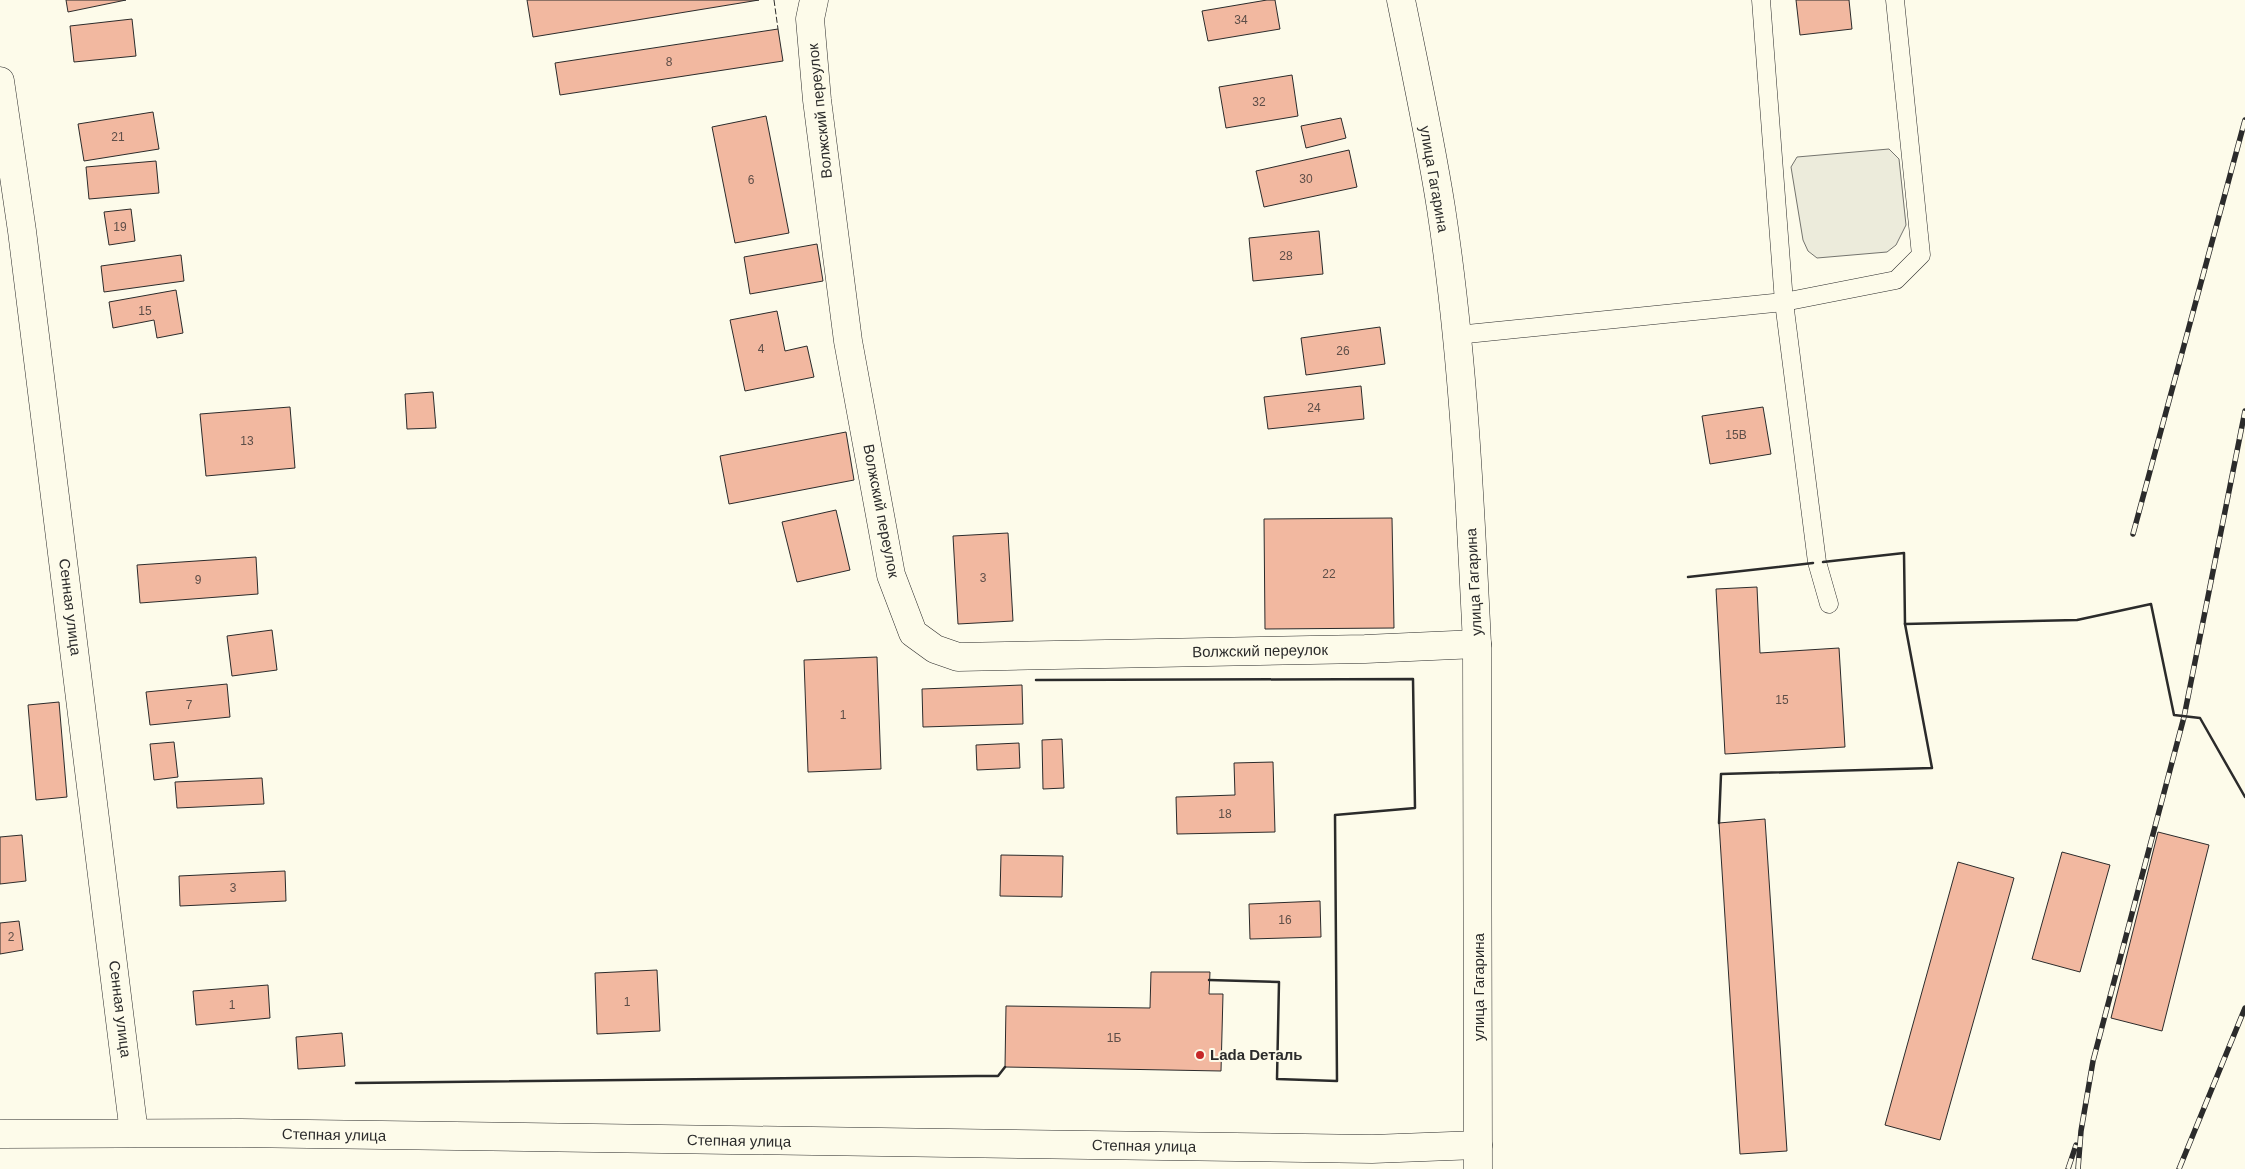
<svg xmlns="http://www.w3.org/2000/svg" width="2245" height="1169" font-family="Helvetica,sans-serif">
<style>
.green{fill:#ecebdb;stroke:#74746e}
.building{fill:#f2b8a0;stroke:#2b2b2b}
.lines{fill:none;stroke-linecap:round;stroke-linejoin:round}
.lane-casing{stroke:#2b2b2b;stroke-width:19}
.street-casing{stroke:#2b2b2b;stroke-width:29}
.secondary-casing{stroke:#2b2b2b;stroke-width:29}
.lane{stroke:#fdfbea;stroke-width:18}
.street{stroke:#fdfbea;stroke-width:28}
.secondary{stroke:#fdfbea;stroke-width:28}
.rail-casing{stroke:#2b2b2b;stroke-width:5.5}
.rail{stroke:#fdfbea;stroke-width:4;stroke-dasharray:11;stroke-linecap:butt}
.fence{stroke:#2b2b2b;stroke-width:1;stroke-dasharray:6 2.5;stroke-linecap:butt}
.wall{stroke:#2b2b2b;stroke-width:2.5}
.poi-dot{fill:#c62828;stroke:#fdfbea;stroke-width:2}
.labels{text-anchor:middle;stroke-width:4;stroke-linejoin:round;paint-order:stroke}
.number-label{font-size:12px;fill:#5d4e48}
.street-label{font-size:15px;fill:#2b2b2b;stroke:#fdfbea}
.poi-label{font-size:15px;font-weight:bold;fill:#2b2b2b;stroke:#fdfbea;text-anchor:start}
</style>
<rect width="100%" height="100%" fill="#fdfbea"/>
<path class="green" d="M 1889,149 L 1899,159 L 1906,225 L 1896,245 L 1887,252 L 1817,258 L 1808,251 L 1803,240 L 1791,167 L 1797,157 Z"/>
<g class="building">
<path d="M 66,0 L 126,0 L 68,12 Z"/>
<path d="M 527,0 L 759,0 L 533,37 Z"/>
<path d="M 1267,0 L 1275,0 L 1280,29 L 1208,41 L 1202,11 Z"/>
<path d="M 1796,0 L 1849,0 L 1852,29 L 1800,35 Z"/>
<path d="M 132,19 L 136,56 L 74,62 L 70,26 Z"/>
<path d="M 778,29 L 783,61 L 560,95 L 555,63 Z"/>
<path d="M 1292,75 L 1298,116 L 1226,128 L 1219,87 Z"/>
<path d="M 153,112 L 159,149 L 84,161 L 78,124 Z"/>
<path d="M 766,116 L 789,233 L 735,243 L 712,127 Z"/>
<path d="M 1341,118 L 1346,138 L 1306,148 L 1301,126 Z"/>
<path d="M 1349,150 L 1357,187 L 1264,207 L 1256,171 Z"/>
<path d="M 156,161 L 159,193 L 89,199 L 86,167 Z"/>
<path d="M 131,209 L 135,241 L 109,245 L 104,212 Z"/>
<path d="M 1319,231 L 1323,274 L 1253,281 L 1249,238 Z"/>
<path d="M 817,244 L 823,281 L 750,294 L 744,257 Z"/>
<path d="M 181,255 L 184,281 L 104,292 L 101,266 Z"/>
<path d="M 176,290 L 183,333 L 157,338 L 154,320 L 113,328 L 109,302 Z"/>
<path d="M 777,311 L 785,351 L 807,346 L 814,377 L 745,391 L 730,320 Z"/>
<path d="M 1380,327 L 1385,364 L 1306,375 L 1301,338 Z"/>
<path d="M 1361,386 L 1364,419 L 1268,429 L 1264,397 Z"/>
<path d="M 433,392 L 436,428 L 407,429 L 405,394 Z"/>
<path d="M 290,407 L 295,468 L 206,476 L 200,414 Z"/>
<path d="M 1763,407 L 1771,454 L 1710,464 L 1702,416 Z"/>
<path d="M 846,432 L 854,480 L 729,504 L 720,456 Z"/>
<path d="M 836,510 L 850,570 L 797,582 L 782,522 Z"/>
<path d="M 1392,518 L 1394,628 L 1265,629 L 1264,519 Z"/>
<path d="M 1008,533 L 1013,621 L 958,624 L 953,536 Z"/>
<path d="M 256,557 L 258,594 L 140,603 L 137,565 Z"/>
<path d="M 1757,587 L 1760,653 L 1839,648 L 1845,747 L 1725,754 L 1716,589 Z"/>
<path d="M 272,630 L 277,670 L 232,676 L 227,636 Z"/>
<path d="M 877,657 L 881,769 L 808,772 L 804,660 Z"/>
<path d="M 227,684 L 230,717 L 150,725 L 146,692 Z"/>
<path d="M 1022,685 L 1023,724 L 923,727 L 922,689 Z"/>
<path d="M 59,702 L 67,797 L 36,800 L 28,705 Z"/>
<path d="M 1062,739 L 1064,788 L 1043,789 L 1042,740 Z"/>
<path d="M 174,742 L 178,777 L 154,780 L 150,744 Z"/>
<path d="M 1019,743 L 1020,768 L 977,770 L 976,745 Z"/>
<path d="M 1273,762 L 1275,832 L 1177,834 L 1176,797 L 1235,795 L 1234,763 Z"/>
<path d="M 262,778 L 264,804 L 177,808 L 175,782 Z"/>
<path d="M 1765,819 L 1787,1151 L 1740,1154 L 1719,823 Z"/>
<path d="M 2158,832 L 2209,845 L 2162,1031 L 2111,1018 Z"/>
<path d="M 22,835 L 26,881 L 0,884 L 0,837 Z"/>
<path d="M 2062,852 L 2110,865 L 2080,972 L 2032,959 Z"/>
<path d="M 1001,855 L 1063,856 L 1062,897 L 1000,896 Z"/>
<path d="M 1958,862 L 2014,878 L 1940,1140 L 1885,1125 Z"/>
<path d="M 285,871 L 286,901 L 180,906 L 179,876 Z"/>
<path d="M 1320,901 L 1321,937 L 1250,939 L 1249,904 Z"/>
<path d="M 19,921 L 23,950 L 0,954 L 0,923 Z"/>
<path d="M 657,970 L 660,1031 L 597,1034 L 595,973 Z"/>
<path d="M 1151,972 L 1210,972 L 1209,994 L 1223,994 L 1221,1071 L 1005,1067 L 1006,1006 L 1150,1008 Z"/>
<path d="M 268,985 L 270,1018 L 196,1025 L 193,991 Z"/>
<path d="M 342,1033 L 345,1066 L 298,1069 L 296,1037 Z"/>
</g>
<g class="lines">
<defs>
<g id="lane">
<path d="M 1761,0 L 1784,302 L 1817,562 L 1829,604"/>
<path d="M 1457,335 L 1784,302 L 1896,280 L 1921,255 L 1895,0"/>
</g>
<g id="street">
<path d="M 814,0 L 810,19 L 817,100 L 848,341 L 891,575 L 913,633 L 935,649 L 958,657 L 1365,649 L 1477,644"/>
<path d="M 0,81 L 22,231 L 134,1133"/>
</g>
<g id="secondary">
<path d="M 1401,0 C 1415,69 1430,138 1441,208 C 1463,352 1470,499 1477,644 L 1478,1169"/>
<path d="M 0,1134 L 241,1133 L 1372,1149 L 1478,1145"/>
</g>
</defs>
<use href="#lane" class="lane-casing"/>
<use href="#street" class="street-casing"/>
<use href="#secondary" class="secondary-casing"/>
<use href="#lane" class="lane"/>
<use href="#street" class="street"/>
<use href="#secondary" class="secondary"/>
<defs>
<g id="rail">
<path d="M 2133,534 L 2245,120"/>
<path d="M 2068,1169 L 2076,1145"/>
<path d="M 2078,1169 L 2081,1131 L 2093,1061 L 2184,717 L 2245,411"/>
<path d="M 2179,1169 L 2245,1008"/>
</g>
</defs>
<use href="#rail" class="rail-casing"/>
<use href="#rail" class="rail"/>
<path class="fence" d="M 774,0 L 778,29"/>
<g class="wall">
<path d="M 1823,562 L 1904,553 L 1905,624"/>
<path d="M 1688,577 L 1813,563"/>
<path d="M 1036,680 L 1413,679 L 1415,808 L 1335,815 L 1337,1081 L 1277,1079 L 1279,982 L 1209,980"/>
<path d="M 1719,823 L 1721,774 L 1932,768 L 1905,624 L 2077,620 L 2151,604 L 2174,715 L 2200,718 L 2245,797"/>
<path d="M 356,1083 L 976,1076 L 998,1076 L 1005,1067"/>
</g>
</g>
<circle class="poi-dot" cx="1200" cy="1055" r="5"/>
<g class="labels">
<g class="number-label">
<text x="1241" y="24">34</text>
<text x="669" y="66">8</text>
<text x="1259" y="106">32</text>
<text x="118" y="141">21</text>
<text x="1306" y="183">30</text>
<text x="751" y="184">6</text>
<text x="120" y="231">19</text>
<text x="1286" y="260">28</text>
<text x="145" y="315">15</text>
<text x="761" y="353">4</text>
<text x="1343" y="355">26</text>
<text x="1314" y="412">24</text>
<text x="1736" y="439">15В</text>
<text x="247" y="445">13</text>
<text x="1329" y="578">22</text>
<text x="983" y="582">3</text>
<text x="198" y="584">9</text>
<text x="1782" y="704">15</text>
<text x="189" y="709">7</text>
<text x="843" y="719">1</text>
<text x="1225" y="818">18</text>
<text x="233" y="892">3</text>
<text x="1285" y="924">16</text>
<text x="11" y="941">2</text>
<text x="627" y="1006">1</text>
<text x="232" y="1009">1</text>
<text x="1114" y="1042">1Б</text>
</g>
<g class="street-label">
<text transform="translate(820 111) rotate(-96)" y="5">Волжский переулок</text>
<text transform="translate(1434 179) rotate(80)" y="5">улица Гагарина</text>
<text transform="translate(881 511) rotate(79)" y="5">Волжский переулок</text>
<text transform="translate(1474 582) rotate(-93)" y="5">улица Гагарина</text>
<text transform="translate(70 607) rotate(83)" y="5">Сенная улица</text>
<text transform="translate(1260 651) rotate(-1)" y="5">Волжский переулок</text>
<text transform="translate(1479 987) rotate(-90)" y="5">улица Гагарина</text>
<text transform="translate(120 1009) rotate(83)" y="5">Сенная улица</text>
<text transform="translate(334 1135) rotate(1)" y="5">Степная улица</text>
<text transform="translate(739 1141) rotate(1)" y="5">Степная улица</text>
<text transform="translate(1144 1146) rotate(1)" y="5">Степная улица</text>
</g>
<g class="poi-label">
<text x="1210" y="1060">Lada Dеталь</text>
</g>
</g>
</svg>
